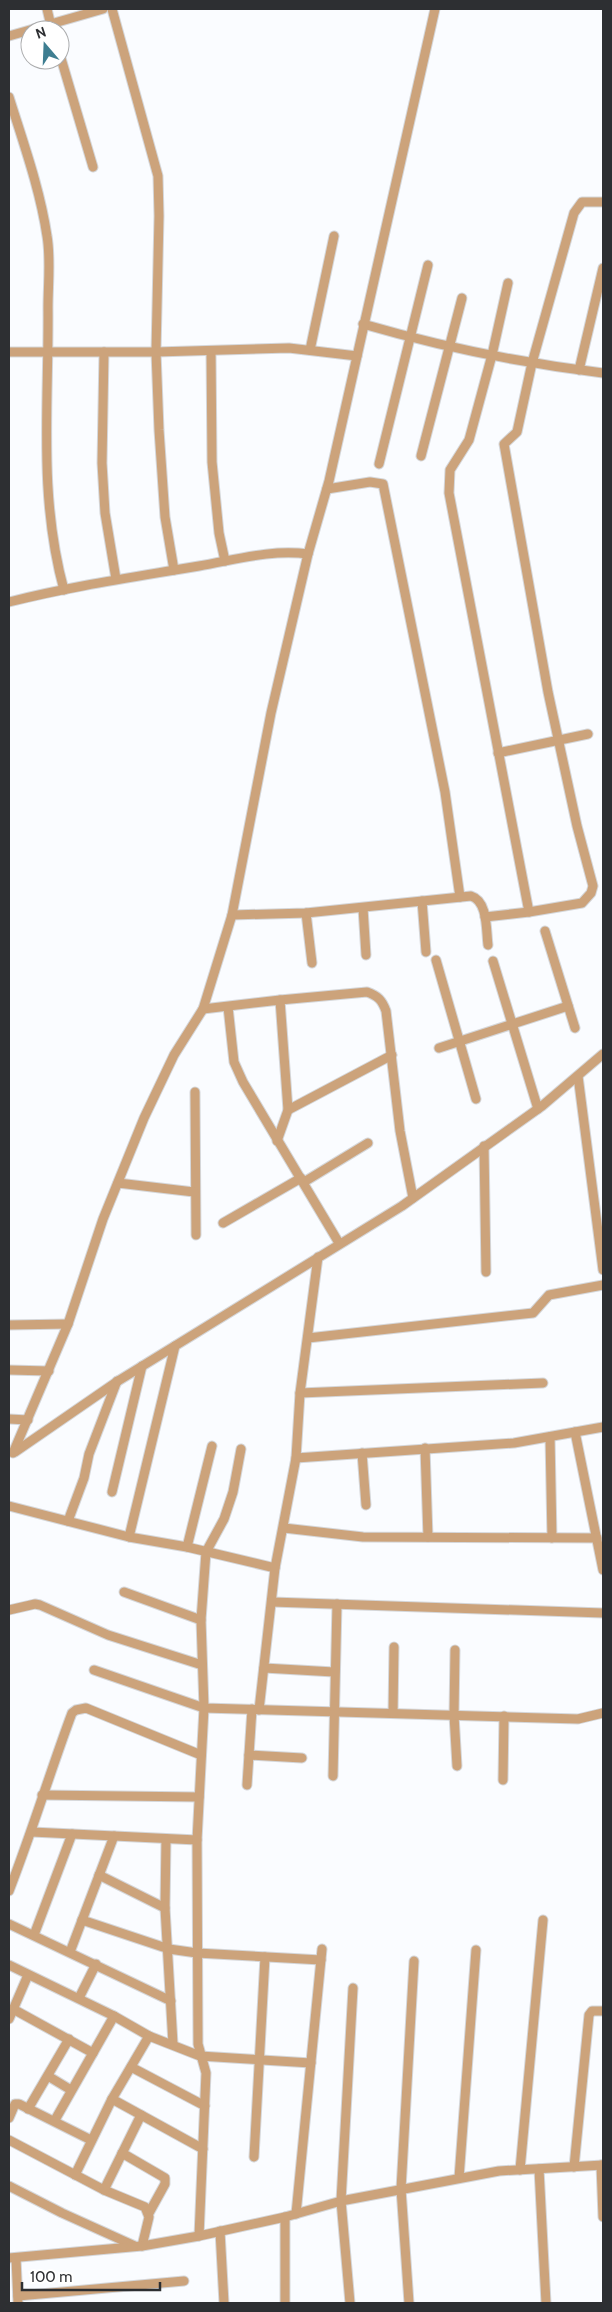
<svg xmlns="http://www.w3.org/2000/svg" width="612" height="2312" font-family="Cabin,sans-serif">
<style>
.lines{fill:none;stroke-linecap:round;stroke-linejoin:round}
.minor-casing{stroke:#d5d7da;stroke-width:11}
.minor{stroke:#cca37b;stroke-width:9}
</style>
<rect width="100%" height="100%" fill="#fafcff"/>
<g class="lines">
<defs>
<g id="minor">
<path d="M 47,9 L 52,30"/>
<path d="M 112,9 L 158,176 L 159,216 L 156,352 L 159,430 L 165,517 L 174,570"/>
<path d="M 9,36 L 103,9"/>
<path d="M 60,55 L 93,167"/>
<path d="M 9,97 C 23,142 40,189 47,236 C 51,259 48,284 48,308 C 49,404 38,495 64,590"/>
<path d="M 508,283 L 492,355 L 469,440 L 450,470 L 449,493 L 529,912"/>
<path d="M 363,324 C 442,347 522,363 603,373"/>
<path d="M 310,350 L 334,236"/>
<path d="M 211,351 L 212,462 L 219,533 L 225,561"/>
<path d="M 9,352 L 156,352 L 289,348 L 357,356"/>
<path d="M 104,352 L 102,463 L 105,513 L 116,579"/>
<path d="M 579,370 L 603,268"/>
<path d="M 421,456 L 462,298"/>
<path d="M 379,464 L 428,265"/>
<path d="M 327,489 L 370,482 L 383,484 L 445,792 L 460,897"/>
<path d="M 9,602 C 72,586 135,577 199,566 C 235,560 271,549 308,554"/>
<path d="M 498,753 L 588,734"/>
<path d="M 422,901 L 426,952"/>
<path d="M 363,908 L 366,955"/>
<path d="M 306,913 L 312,963"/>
<path d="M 232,915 L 306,913 L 471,896 C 488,901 486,930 488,945"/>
<path d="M 485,917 L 529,912 L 582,903 L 591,893 L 593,886 L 577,826 L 548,692 L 504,444 L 517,432 L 532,363 L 574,213 L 582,202 L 603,202"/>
<path d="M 545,931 L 575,1028"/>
<path d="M 436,960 L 476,1099"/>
<path d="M 493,961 L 538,1109"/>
<path d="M 280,1000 L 367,992 C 378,996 382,1000 386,1011 L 400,1131 L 413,1198"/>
<path d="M 228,1007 L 234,1062 L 243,1082 L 339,1243"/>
<path d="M 203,1009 L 280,1000 L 288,1110 L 277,1141"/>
<path d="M 439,1048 L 568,1006"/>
<path d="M 578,1076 L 603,1270"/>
<path d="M 195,1092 L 196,1235"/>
<path d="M 288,1110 L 392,1055"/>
<path d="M 484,1146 L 486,1272"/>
<path d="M 304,1182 L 368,1143"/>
<path d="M 118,1183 L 194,1192"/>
<path d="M 223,1223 L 301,1178"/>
<path d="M 9,1325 L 68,1324"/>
<path d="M 308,1338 L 533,1313 L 549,1295 L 603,1285"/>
<path d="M 9,1370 L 49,1371"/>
<path d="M 300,1393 L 543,1383"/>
<path d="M 9,1419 L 28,1420"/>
<path d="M 575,1432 L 603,1570"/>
<path d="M 550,1437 L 552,1538"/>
<path d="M 425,1448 L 428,1537"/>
<path d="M 15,1452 L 118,1381 L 402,1206 L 542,1106 L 603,1054"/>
<path d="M 13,1453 L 68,1324 L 103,1219 L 144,1118 L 174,1055 L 203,1009 L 232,915 L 271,713 L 308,554 L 329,481 L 435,9"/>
<path d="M 362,1453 L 366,1505"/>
<path d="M 296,1458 L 514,1443 L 603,1427"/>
<path d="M 112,1492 L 142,1366"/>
<path d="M 9,1506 L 129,1537 L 187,1547 L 275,1568"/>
<path d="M 68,1521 L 84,1478 L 89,1454 L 117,1381"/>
<path d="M 284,1528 L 363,1537 L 597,1538"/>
<path d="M 129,1537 L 175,1346"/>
<path d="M 187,1547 L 212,1446"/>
<path d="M 124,1592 L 201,1620"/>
<path d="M 272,1602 L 603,1613"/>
<path d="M 9,1610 L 35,1604 L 40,1605 L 108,1635 L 202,1665"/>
<path d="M 455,1650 L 454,1715 L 457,1766"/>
<path d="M 264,1668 L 334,1672"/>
<path d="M 94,1670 L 204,1708 L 578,1719 L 603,1713"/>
<path d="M 259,1710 L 275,1568 L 296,1458 L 300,1393 L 318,1257"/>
<path d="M 393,1713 L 394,1647"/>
<path d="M 249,1755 L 302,1758"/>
<path d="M 333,1776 L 337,1604"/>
<path d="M 503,1780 L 504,1716"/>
<path d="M 247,1785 L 252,1709"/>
<path d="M 42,1795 L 199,1797"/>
<path d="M 32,1832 L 197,1840"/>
<path d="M 166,1839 L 165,1908 L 173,2044"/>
<path d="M 99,1875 L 165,1908"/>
<path d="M 9,1891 C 32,1832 50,1772 72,1713 L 76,1710 L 86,1708 L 201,1755"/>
<path d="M 82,1920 L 169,1949 L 197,1953 L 321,1960"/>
<path d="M 9,1924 L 171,2001"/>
<path d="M 34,1935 L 72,1834"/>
<path d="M 70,1952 L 114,1836"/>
<path d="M 9,1965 L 114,2016 L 149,2036 L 200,2056 L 311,2063"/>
<path d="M 79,1998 L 96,1964"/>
<path d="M 13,2009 L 93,2053"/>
<path d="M 9,2019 L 28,1975"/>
<path d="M 131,2067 L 205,2106"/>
<path d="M 48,2076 L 71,2090"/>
<path d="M 112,2099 L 203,2149"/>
<path d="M 28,2109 L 69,2039"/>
<path d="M 9,2118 L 15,2104 L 19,2104 L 91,2140"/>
<path d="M 55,2120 L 114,2016"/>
<path d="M 9,2140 L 104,2190 L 145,2207 L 149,2217 L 142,2246"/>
<path d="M 122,2153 L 165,2178 L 165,2184 L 149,2213"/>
<path d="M 254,2157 L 265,1957"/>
<path d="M 601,2165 L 603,2217"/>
<path d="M 574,2167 L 589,2015 L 592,2011 L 603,2011"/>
<path d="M 539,2169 L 546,2303"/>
<path d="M 520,2170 L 543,1920"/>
<path d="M 75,2175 L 112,2099 L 149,2036"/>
<path d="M 459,2178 L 476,1950"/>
<path d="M 9,2186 L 62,2213 L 135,2246"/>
<path d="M 104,2190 L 141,2115"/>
<path d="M 296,2214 L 322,1949"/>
<path d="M 285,2217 L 285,2303"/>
<path d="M 220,2231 L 224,2303"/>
<path d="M 199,2236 L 206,2073 L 198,2044 L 197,1840 L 204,1708 L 201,1620 L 206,1552 L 224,1519 L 233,1492 L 241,1449"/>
<path d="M 9,2258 L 142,2246 L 199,2236 L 285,2217 L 341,2201 L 499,2171 L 603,2165"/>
<path d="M 16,2258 L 18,2303"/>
<path d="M 18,2296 L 184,2281"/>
<path d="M 350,2303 L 341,2201 L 353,1988"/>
<path d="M 409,2303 L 401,2189 L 414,1961"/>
</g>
</defs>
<use href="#minor" class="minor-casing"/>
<use href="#minor" class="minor"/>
</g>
<rect width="612" height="2312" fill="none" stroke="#2d2f32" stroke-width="20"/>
<g transform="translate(45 45) rotate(341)"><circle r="24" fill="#ffffff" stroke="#abacad"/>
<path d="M0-4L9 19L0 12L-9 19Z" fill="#3e7e91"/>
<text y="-8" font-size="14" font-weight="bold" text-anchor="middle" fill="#2d2f32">N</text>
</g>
<path d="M22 2282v8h138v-8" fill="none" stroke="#2d2f32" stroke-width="2.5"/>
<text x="30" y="2282" font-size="15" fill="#2d2f32" stroke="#ffffff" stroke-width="4" paint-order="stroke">100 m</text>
</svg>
